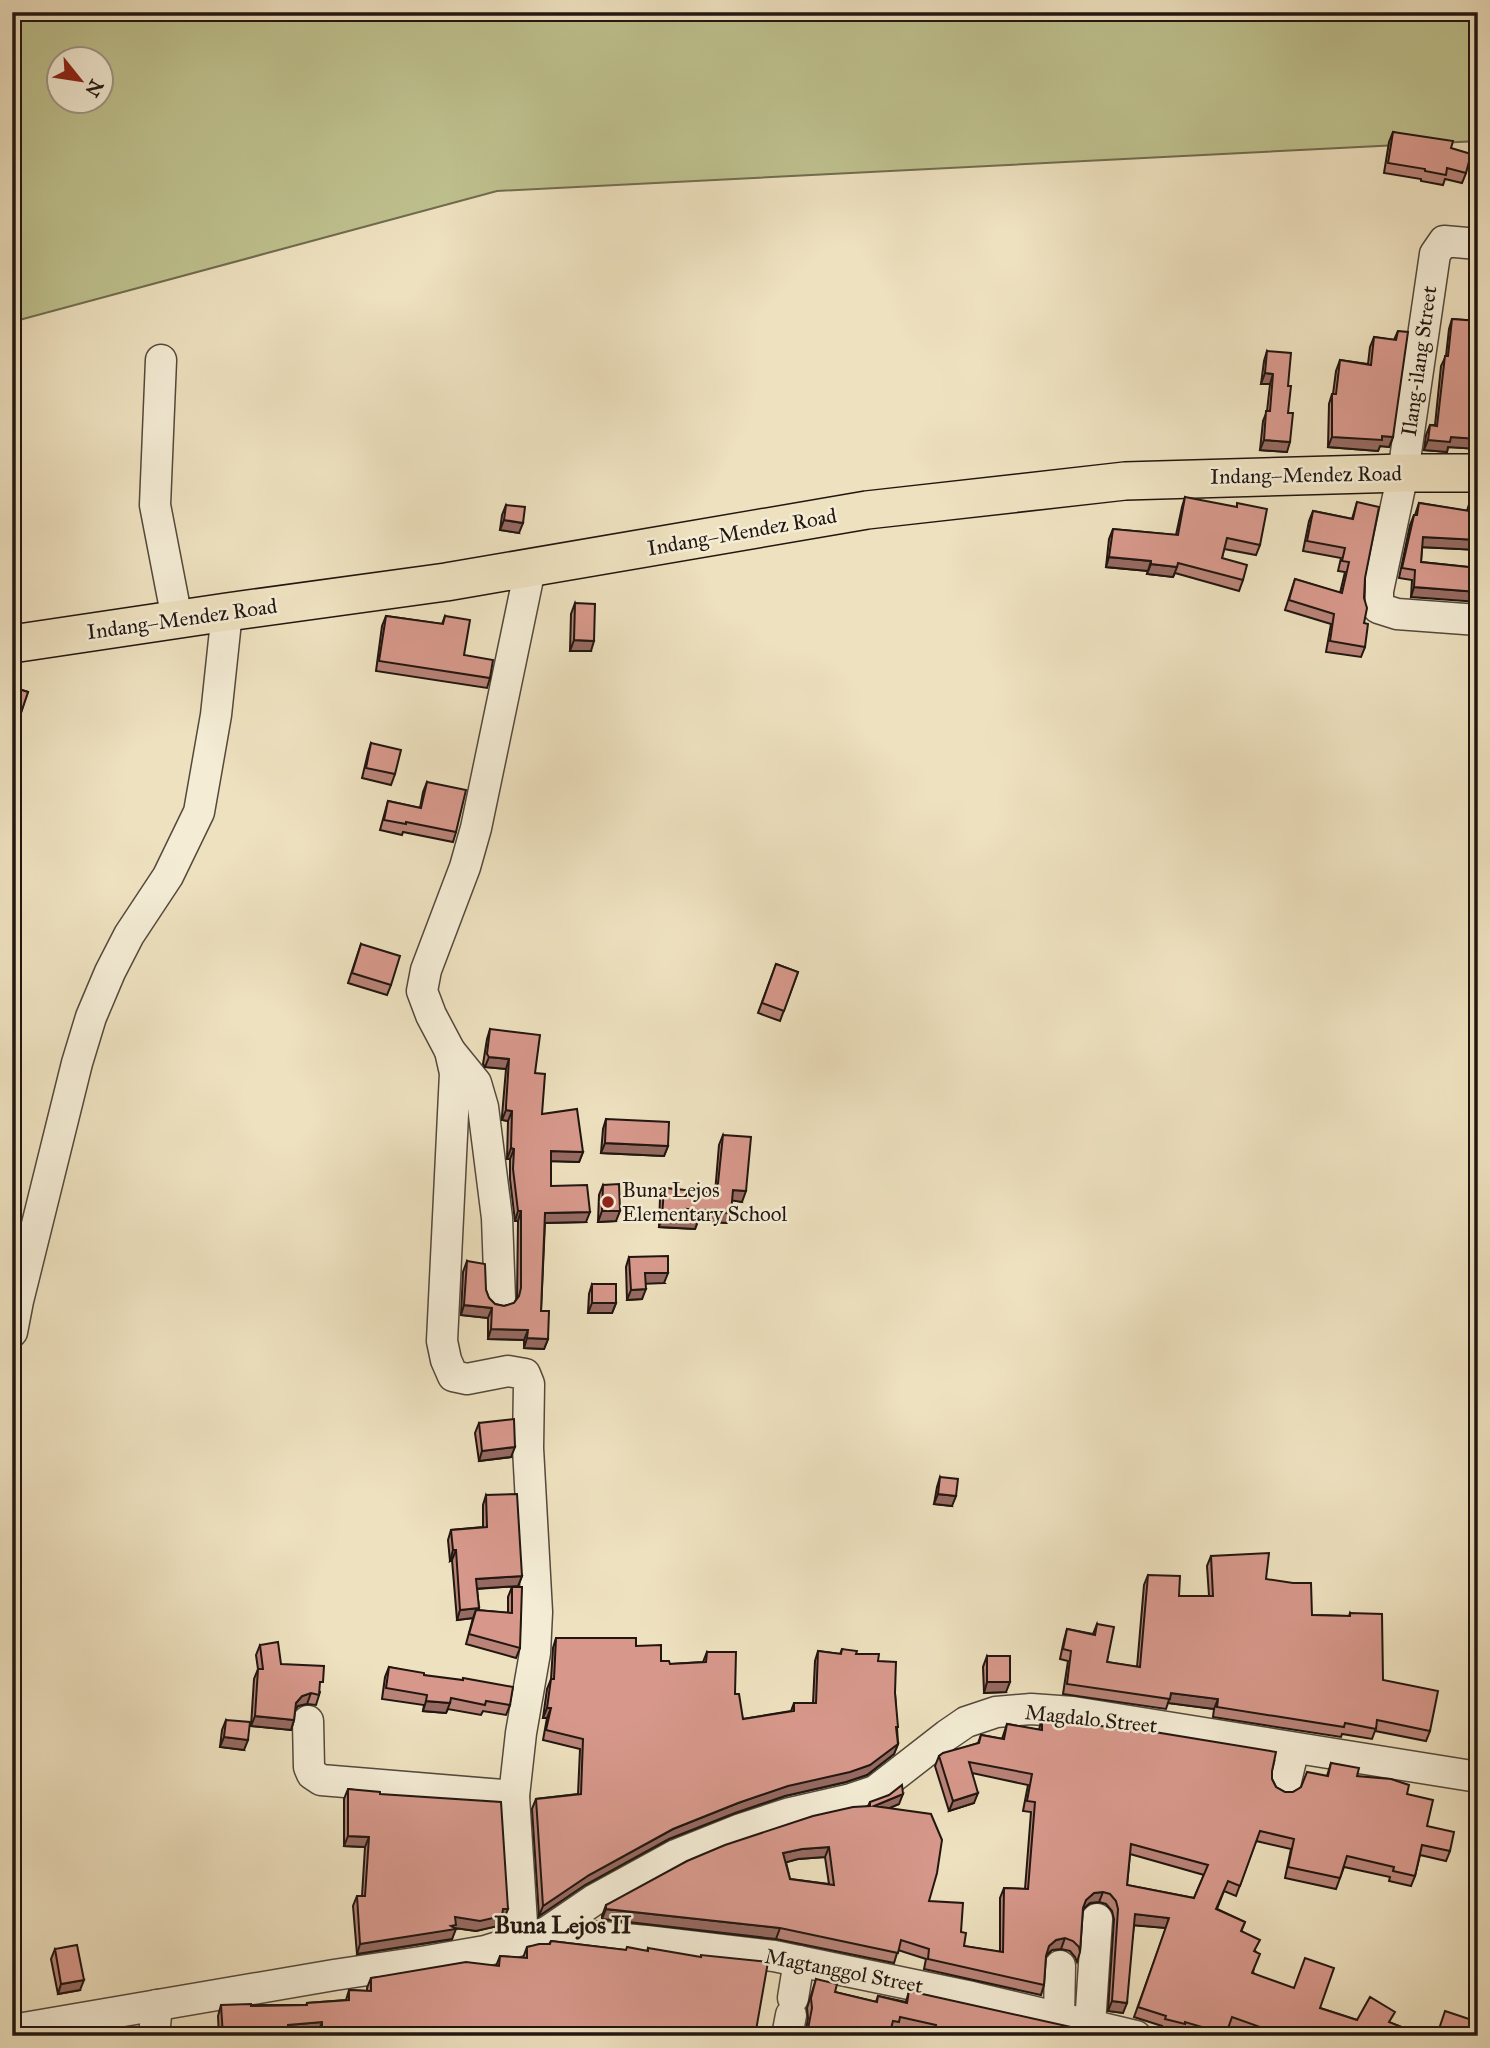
<svg xmlns="http://www.w3.org/2000/svg" width="1490" height="2048" font-family="'IM FELL Great Primer',serif">
<style>
.green{fill:#bec18e;stroke:#706c4f;stroke-width:2;fill-rule:evenodd}
.lines{fill:none;stroke-linecap:round;stroke-linejoin:round}
.minor-casing{stroke:#54493c;stroke-width:33}
.major-casing{stroke:#211610;stroke-width:40}
.minor{stroke:#f4ecd5;stroke-width:30}
.major{stroke:#eee1bf;stroke-width:37}
.wall{fill:#b98378;stroke:#211610;stroke-width:2;fill-rule:evenodd}
.shaded-wall{fill:#966a61;stroke:#211610;stroke-width:2}
.building{fill:#d7988b;stroke:#211610;stroke-width:2;fill-rule:evenodd}
.poi-dot{fill:#8f2418;stroke:#f4ecd5;stroke-width:2.5}
.labels{text-anchor:middle;stroke-width:5;stroke-linejoin:round;paint-order:stroke}
.street-label{font-size:21px;fill:#211610;stroke:#f4ecd5}
.poi-label{font-size:21px;fill:#211610;stroke:#f4ecd5;text-anchor:start}
.quarter-label{font-size:24px;font-weight:bold;fill:#211610;stroke:#f4ecd5}
</style>
<rect width="100%" height="100%" fill="#eee1bf"/>
<filter id="stains"><feTurbulence type="fractalNoise" baseFrequency=".00286" numOctaves="4"/><feColorMatrix values="0 0 0 0 .2 0 0 0 0 .09 0 0 0 0 .02 0 0 0 .5 -.17"/></filter>
<radialGradient id="worn" r=".72"><stop offset=".6" stop-color="#630" stop-opacity="0"/><stop offset="1" stop-color="#630" stop-opacity=".3"/></radialGradient>
<path class="green" d="M 12,12 L 1478,12 L 1478,141 L 497,191 L 12,322 ZM 60,60 L 102,60 L 102,102 L 60,102 Z"/>
<g class="lines">
<defs>
<g id="minor">
<path d="M 1478,244 L 1444,241 L 1435,254 L 1403,473 L 1378,591 L 1378,608 L 1397,614 L 1478,620"/>
<path d="M 161,360 L 155,505 L 177,619"/>
<path d="M 450,1051 L 476,1083 L 483,1107 L 497,1218 L 500,1299"/>
<path d="M 12,1332 L 18,1301 L 77,1063 L 91,1017 L 110,972 L 129,935 L 168,876 L 199,812 L 216,715 L 227,612"/>
<path d="M 308,1721 L 309,1767 L 312,1774 L 321,1780 L 514,1796"/>
<path d="M 1285,1785 L 1294,1748"/>
<path d="M 547,1932 L 646,1941 L 774,1956 L 972,1997 L 1136,2036"/>
<path d="M 523,1939 L 514,1796 L 521,1733 L 535,1653 L 537,1612 L 528,1448 L 529,1384 L 525,1374 L 508,1371 L 467,1379 L 453,1376 L 446,1360 L 442,1341 L 455,1073 L 450,1051 L 431,1015 L 422,991 L 426,970 L 465,867 L 476,828 L 530,569"/>
<path d="M 793,1998 L 799,1961"/>
<path d="M 1059,2017 L 1060,1966"/>
<path d="M 1090,2025 L 1097,1919"/>
<path d="M 12,2030 L 334,1975 L 421,1962 L 485,1951 L 547,1932 L 594,1900 L 676,1855 L 741,1829 L 790,1813 L 851,1799 L 875,1791 L 947,1735 L 966,1722 L 996,1712 L 1031,1709 L 1073,1712 L 1478,1777"/>
<path d="M 154,2036 L 157,2005"/>
<path d="M 787,2036 L 791,2015"/>
</g>
<path id="major" d="M 12,644 L 227,612 L 446,582 L 867,510 L 1125,481 L 1403,473 L 1478,473"/>
</defs>
<use href="#minor" class="minor-casing"/>
<use href="#major" class="major-casing"/>
<use href="#minor" class="minor"/>
<use href="#major" class="major"/>
</g>
<g class="wall">
<path d="M 1393,132 L 1451,148 L 1466,173 L 1462,183 L 1445,179 L 1443,185 L 1421,181 L 1421,179 L 1384,173 L 1389,142 Z"/>
<path d="M 1452,319 L 1478,321 L 1478,449 L 1448,447 L 1447,452 L 1424,450 L 1426,435 L 1430,425 L 1435,425 L 1441,366 L 1446,356 L 1449,329 Z"/>
<path d="M 1398,331 L 1393,437 L 1389,447 L 1380,446 L 1378,451 L 1328,447 L 1329,404 L 1332,394 L 1333,394 L 1336,371 L 1340,360 L 1368,364 L 1370,347 L 1374,337 L 1394,340 Z"/>
<path d="M 1267,351 L 1288,386 L 1288,413 L 1287,452 L 1260,450 L 1263,421 L 1267,411 L 1270,384 L 1261,384 L 1264,361 Z"/>
<path d="M 1185,497 L 1260,545 L 1256,555 L 1224,549 L 1222,558 L 1243,580 L 1239,591 L 1175,573 L 1173,577 L 1147,574 L 1148,571 L 1106,567 L 1109,539 L 1113,529 L 1176,535 L 1182,507 Z"/>
<path d="M 1470,501 L 1478,550 L 1422,547 L 1421,562 L 1478,568 L 1411,597 L 1412,580 L 1399,578 L 1410,525 L 1414,515 L 1415,515 L 1419,503 L 1467,511 Z"/>
<path d="M 1357,502 L 1365,578 L 1364,623 L 1365,647 L 1361,657 L 1326,652 L 1331,624 L 1285,610 L 1295,579 L 1340,593 L 1345,572 L 1338,571 L 1341,558 L 1303,551 L 1309,521 L 1313,511 L 1352,519 Z"/>
<path d="M 506,505 L 519,533 L 500,530 L 502,515 Z"/>
<path d="M 575,603 L 591,651 L 570,651 L 571,614 Z"/>
<path d="M 386,616 L 442,624 L 445,616 L 464,655 L 490,678 L 487,688 L 376,671 L 382,626 Z"/>
<path d="M 12,687 L 28,692 L 16,726 L 12,725 Z"/>
<path d="M 371,743 L 395,774 L 391,785 L 362,778 L 368,753 Z"/>
<path d="M 427,782 L 456,832 L 453,842 L 403,832 L 402,835 L 380,830 L 388,801 L 420,808 L 423,792 Z"/>
<path d="M 361,944 L 391,985 L 387,995 L 348,983 Z"/>
<path d="M 776,964 L 798,972 L 780,1021 L 758,1013 Z"/>
<path d="M 490,1029 L 535,1073 L 542,1114 L 583,1152 L 579,1162 L 551,1161 L 551,1186 L 586,1222 L 545,1223 L 541,1311 L 548,1339 L 544,1349 L 524,1348 L 524,1340 L 488,1339 L 488,1318 L 461,1315 L 463,1272 L 467,1261 L 486,1290 L 489,1298 L 495,1304 L 504,1306 L 514,1303 L 517,1298 L 518,1221 L 515,1221 L 510,1179 L 510,1159 L 507,1159 L 508,1121 L 502,1120 L 502,1116 L 506,1069 L 485,1067 L 483,1064 L 487,1039 Z"/>
<path d="M 606,1119 L 668,1146 L 664,1156 L 601,1153 L 603,1129 Z"/>
<path d="M 723,1135 L 742,1202 L 732,1200 L 727,1223 L 698,1221 L 695,1229 L 659,1227 L 660,1198 L 664,1188 L 715,1193 L 719,1145 Z"/>
<path d="M 603,1185 L 616,1221 L 598,1222 L 599,1195 Z"/>
<path d="M 629,1257 L 664,1283 L 645,1283 L 642,1299 L 627,1300 L 626,1267 Z"/>
<path d="M 592,1284 L 616,1303 L 612,1313 L 588,1313 L 589,1294 Z"/>
<path d="M 479,1423 L 511,1457 L 479,1461 L 475,1433 Z"/>
<path d="M 940,1477 L 952,1506 L 934,1504 L 937,1487 Z"/>
<path d="M 486,1495 L 522,1576 L 518,1586 L 477,1589 L 479,1608 L 478,1610 L 508,1613 L 508,1597 L 512,1587 L 520,1648 L 516,1658 L 466,1644 L 473,1618 L 457,1620 L 452,1560 L 450,1561 L 448,1540 L 451,1530 L 483,1527 L 483,1505 Z"/>
<path d="M 1211,1556 L 1266,1579 L 1312,1615 L 1349,1616 L 1350,1613 L 1383,1680 L 1430,1731 L 1426,1741 L 1375,1731 L 1372,1739 L 1342,1734 L 1341,1737 L 1213,1717 L 1214,1709 L 1168,1703 L 1166,1709 L 1063,1694 L 1068,1661 L 1060,1659 L 1064,1640 L 1067,1629 L 1093,1634 L 1097,1624 L 1107,1662 L 1137,1667 L 1144,1585 L 1148,1575 L 1179,1596 L 1209,1596 L 1207,1566 Z"/>
<path d="M 556,1638 L 636,1646 L 661,1661 L 670,1664 L 703,1662 L 707,1652 L 735,1694 L 743,1719 L 791,1711 L 794,1703 L 813,1703 L 815,1661 L 818,1651 L 840,1654 L 842,1649 L 856,1654 L 878,1661 L 895,1693 L 898,1744 L 894,1754 L 867,1775 L 846,1782 L 785,1796 L 735,1813 L 669,1839 L 585,1885 L 539,1916 L 532,1809 L 536,1799 L 578,1794 L 580,1749 L 543,1740 L 547,1718 L 543,1718 L 547,1689 L 551,1679 L 553,1648 Z"/>
<path d="M 260,1645 L 281,1664 L 320,1692 L 316,1705 L 307,1704 L 298,1706 L 295,1710 L 294,1720 L 291,1730 L 251,1726 L 254,1679 L 258,1669 L 256,1655 Z"/>
<path d="M 987,1656 L 1006,1692 L 984,1693 L 983,1667 Z"/>
<path d="M 389,1667 L 424,1675 L 510,1705 L 506,1715 L 483,1711 L 481,1715 L 448,1709 L 446,1713 L 423,1711 L 424,1705 L 382,1699 L 385,1677 Z"/>
<path d="M 1042,1717 L 1078,1722 L 1272,1771 L 1272,1779 L 1276,1787 L 1285,1792 L 1293,1792 L 1327,1776 L 1331,1763 L 1357,1776 L 1407,1794 L 1427,1826 L 1450,1851 L 1446,1861 L 1420,1855 L 1415,1876 L 1411,1886 L 1389,1881 L 1390,1877 L 1344,1867 L 1336,1889 L 1285,1878 L 1291,1849 L 1256,1841 L 1236,1896 L 1224,1891 L 1217,1909 L 1245,1922 L 1241,1932 L 1256,1952 L 1253,1973 L 1320,2008 L 1357,2020 L 1391,2023 L 1424,2036 L 1253,2036 L 1228,2027 L 1225,2036 L 1193,2036 L 1181,2032 L 1181,2034 L 1161,2029 L 1162,2026 L 1134,2017 L 1166,1928 L 1134,1925 L 1123,2013 L 1108,2011 L 1114,1919 L 1112,1911 L 1106,1904 L 1099,1902 L 1090,1903 L 1083,1909 L 1080,1952 L 1077,1962 L 1075,1957 L 1070,1951 L 1061,1949 L 1052,1950 L 1046,1956 L 1044,1985 L 1041,1995 L 924,1969 L 926,1959 L 898,1950 L 894,1963 L 776,1939 L 602,1919 L 602,1916 L 606,1905 L 868,1806 L 870,1802 L 899,1804 L 889,1808 L 929,1901 L 961,1932 L 964,1946 L 1000,1952 L 1000,1898 L 1004,1888 L 1025,1889 L 1031,1812 L 1023,1811 L 1028,1785 L 972,1773 L 974,1803 L 949,1811 L 935,1766 L 939,1756 L 978,1743 L 981,1735 L 1002,1739 L 1007,1724 L 1039,1730 ZM 1130,1854 L 1204,1875 L 1194,1898 L 1127,1885 ZM 825,1857 L 829,1884 L 790,1879 L 786,1862 L 798,1859 Z"/>
<path d="M 226,1720 L 244,1750 L 220,1747 L 222,1730 Z"/>
<path d="M 348,1789 L 380,1794 L 504,1919 L 501,1919 L 498,1926 L 476,1931 L 455,1928 L 452,1939 L 357,1954 L 353,1906 L 357,1896 L 362,1896 L 365,1847 L 344,1846 L 344,1799 Z"/>
<path d="M 551,1941 L 625,1950 L 647,1951 L 648,1948 L 755,2036 L 318,2036 L 318,2032 L 287,2035 L 287,2036 L 219,2036 L 218,2016 L 221,2005 L 306,2005 L 307,2003 L 346,2000 L 349,1990 L 367,1991 L 367,1988 L 371,1978 L 496,1966 L 500,1956 L 523,1958 L 527,1947 L 549,1944 Z"/>
<path d="M 55,1949 L 80,1990 L 58,1994 L 51,1959 Z"/>
<path d="M 816,1979 L 835,1992 L 876,2002 L 878,1996 L 906,2002 L 909,1991 L 1086,2036 L 932,2036 L 897,2027 L 895,2032 L 890,2031 L 889,2036 L 805,2036 L 808,2018 L 807,2008 Z"/>
</g>
<g class="shaded-wall">
<path d="M 1265,373 L 1273,374 L 1270,384 L 1261,384 Z"/>
<path d="M 1382,436 L 1393,437 L 1389,447 L 1380,446 L 1378,451 L 1328,447 L 1332,437 Z"/>
<path d="M 1451,437 L 1478,439 L 1478,449 L 1448,447 L 1447,452 L 1424,450 L 1428,440 Z"/>
<path d="M 1264,440 L 1290,442 L 1287,452 L 1260,450 Z"/>
<path d="M 504,520 L 523,523 L 519,533 L 500,530 Z"/>
<path d="M 1423,537 L 1478,540 L 1478,550 L 1419,547 Z"/>
<path d="M 1109,557 L 1151,561 L 1148,571 L 1106,567 Z"/>
<path d="M 1151,564 L 1177,567 L 1173,577 L 1147,574 Z"/>
<path d="M 1414,587 L 1478,592 L 1478,602 L 1411,597 Z"/>
<path d="M 574,640 L 594,641 L 591,651 L 570,651 Z"/>
<path d="M 489,1057 L 509,1059 L 506,1069 L 485,1067 Z"/>
<path d="M 506,1110 L 512,1111 L 508,1121 L 502,1120 Z"/>
<path d="M 605,1143 L 668,1146 L 664,1156 L 601,1153 Z"/>
<path d="M 511,1148 L 514,1149 L 510,1159 L 507,1159 Z"/>
<path d="M 551,1151 L 583,1152 L 579,1162 L 548,1161 Z"/>
<path d="M 733,1190 L 746,1191 L 742,1202 L 729,1200 Z"/>
<path d="M 688,1209 L 731,1213 L 727,1223 L 698,1221 L 695,1229 L 659,1227 L 662,1217 Z"/>
<path d="M 518,1211 L 521,1211 L 518,1221 L 515,1221 Z"/>
<path d="M 602,1211 L 620,1211 L 616,1221 L 598,1222 Z"/>
<path d="M 590,1212 L 586,1222 L 542,1223 L 545,1213 Z"/>
<path d="M 645,1273 L 668,1273 L 664,1283 L 641,1284 Z"/>
<path d="M 646,1289 L 642,1299 L 627,1300 L 631,1290 Z"/>
<path d="M 592,1303 L 616,1303 L 612,1313 L 588,1313 Z"/>
<path d="M 464,1305 L 492,1308 L 488,1318 L 461,1315 Z"/>
<path d="M 491,1329 L 528,1330 L 524,1340 L 488,1339 Z"/>
<path d="M 527,1338 L 548,1339 L 544,1349 L 524,1348 Z"/>
<path d="M 515,1447 L 511,1457 L 479,1461 L 482,1451 Z"/>
<path d="M 938,1494 L 956,1496 L 952,1506 L 934,1504 Z"/>
<path d="M 453,1550 L 456,1550 L 452,1560 L 450,1561 Z"/>
<path d="M 522,1576 L 518,1586 L 472,1589 L 476,1579 Z"/>
<path d="M 479,1608 L 475,1618 L 476,1610 L 473,1618 L 457,1620 L 460,1610 Z"/>
<path d="M 987,1682 L 1010,1682 L 1006,1692 L 984,1693 Z"/>
<path d="M 311,1693 L 307,1704 L 298,1706 L 292,1713 L 296,1703 L 302,1696 Z"/>
<path d="M 1171,1693 L 1218,1699 L 1214,1709 L 1168,1703 Z"/>
<path d="M 426,1701 L 450,1703 L 446,1713 L 423,1711 Z"/>
<path d="M 547,1708 L 551,1708 L 547,1718 L 543,1718 Z"/>
<path d="M 255,1716 L 294,1720 L 291,1730 L 251,1726 Z"/>
<path d="M 224,1737 L 248,1740 L 244,1750 L 220,1747 Z"/>
<path d="M 898,1744 L 894,1754 L 867,1775 L 846,1782 L 785,1796 L 735,1813 L 669,1839 L 585,1885 L 539,1916 L 543,1906 L 589,1875 L 673,1829 L 738,1803 Z"/>
<path d="M 978,1793 L 974,1803 L 949,1811 L 953,1801 Z"/>
<path d="M 903,1794 L 899,1804 L 871,1816 L 874,1806 Z"/>
<path d="M 348,1836 L 369,1837 L 365,1847 L 344,1846 Z"/>
<path d="M 829,1847 L 825,1857 L 798,1859 L 780,1864 L 783,1853 L 802,1849 Z"/>
<path d="M 1103,1892 L 1099,1902 L 1090,1903 L 1082,1910 L 1086,1900 L 1094,1893 Z"/>
<path d="M 503,1909 L 508,1909 L 504,1919 L 501,1919 L 498,1926 L 476,1931 L 455,1928 L 454,1929 L 456,1929 L 452,1939 L 357,1954 L 360,1944 L 455,1917 Z"/>
<path d="M 606,1909 L 780,1928 L 776,1939 L 602,1919 Z"/>
<path d="M 1135,1914 L 1169,1918 L 1166,1928 L 1131,1925 Z"/>
<path d="M 1065,1938 L 1061,1949 L 1052,1950 L 1045,1956 L 1049,1946 L 1056,1940 Z"/>
<path d="M 84,1980 L 80,1990 L 58,1994 L 61,1984 Z"/>
<path d="M 1112,2001 L 1127,2003 L 1123,2013 L 1108,2011 Z"/>
<path d="M 322,2022 L 318,2032 L 287,2035 L 287,2036 L 252,2036 L 288,2025 Z"/>
</g>
<g class="building">
<path d="M 1393,132 L 1453,141 L 1451,148 L 1471,154 L 1466,173 L 1447,168 L 1446,175 L 1425,171 L 1425,169 L 1388,163 Z"/>
<path d="M 1452,319 L 1478,321 L 1478,439 L 1451,437 L 1450,442 L 1428,440 L 1430,425 L 1437,426 L 1445,356 L 1448,356 Z"/>
<path d="M 1398,331 L 1408,332 L 1393,437 L 1382,436 L 1382,440 L 1332,437 L 1332,394 L 1336,394 L 1340,360 L 1371,365 L 1374,337 L 1396,340 Z"/>
<path d="M 1267,351 L 1291,353 L 1288,386 L 1291,386 L 1288,413 L 1293,413 L 1290,442 L 1264,440 L 1266,411 L 1270,411 L 1273,374 L 1265,373 Z"/>
<path d="M 1185,497 L 1237,507 L 1237,503 L 1267,509 L 1260,545 L 1227,538 L 1222,558 L 1247,565 L 1243,580 L 1178,563 L 1177,567 L 1151,564 L 1151,561 L 1109,557 L 1113,529 L 1178,535 Z"/>
<path d="M 1470,501 L 1478,501 L 1478,540 L 1423,537 L 1421,562 L 1478,568 L 1478,592 L 1414,587 L 1415,570 L 1402,568 L 1414,515 L 1417,515 L 1419,503 L 1470,511 Z"/>
<path d="M 1357,502 L 1379,507 L 1365,578 L 1364,598 L 1367,608 L 1364,623 L 1368,624 L 1365,647 L 1330,641 L 1334,614 L 1289,600 L 1295,579 L 1342,593 L 1349,562 L 1342,561 L 1345,548 L 1307,541 L 1313,511 L 1353,519 Z"/>
<path d="M 506,505 L 525,507 L 523,523 L 504,520 Z"/>
<path d="M 575,603 L 595,604 L 594,641 L 574,640 Z"/>
<path d="M 386,616 L 443,624 L 445,616 L 470,620 L 464,655 L 493,660 L 490,678 L 379,661 Z"/>
<path d="M 12,687 L 28,692 L 20,716 L 12,714 Z"/>
<path d="M 371,743 L 401,750 L 395,774 L 366,768 Z"/>
<path d="M 427,782 L 466,790 L 456,832 L 406,822 L 406,824 L 384,820 L 388,801 L 421,808 Z"/>
<path d="M 361,944 L 400,956 L 391,985 L 352,973 Z"/>
<path d="M 776,964 L 798,972 L 784,1011 L 762,1003 Z"/>
<path d="M 490,1029 L 540,1035 L 535,1073 L 545,1074 L 542,1114 L 577,1109 L 583,1152 L 551,1151 L 551,1186 L 587,1185 L 590,1212 L 545,1213 L 541,1311 L 549,1311 L 548,1339 L 527,1338 L 528,1330 L 491,1329 L 492,1308 L 464,1305 L 467,1261 L 485,1264 L 486,1290 L 489,1298 L 495,1304 L 504,1306 L 514,1303 L 519,1296 L 521,1288 L 521,1211 L 518,1211 L 513,1169 L 514,1149 L 511,1148 L 512,1111 L 506,1110 L 506,1106 L 509,1059 L 489,1057 L 487,1054 Z"/>
<path d="M 606,1119 L 669,1122 L 668,1146 L 605,1143 Z"/>
<path d="M 723,1135 L 751,1137 L 746,1191 L 733,1190 L 731,1213 L 688,1209 L 699,1219 L 662,1217 L 664,1188 L 717,1193 Z"/>
<path d="M 619,1184 L 620,1211 L 602,1211 L 603,1185 Z"/>
<path d="M 668,1256 L 668,1273 L 645,1273 L 646,1289 L 631,1290 L 629,1257 Z"/>
<rect x="592" y="1284" width="24" height="19"/>
<path d="M 514,1419 L 515,1447 L 482,1451 L 479,1423 Z"/>
<path d="M 940,1477 L 958,1479 L 956,1496 L 938,1494 Z"/>
<path d="M 517,1494 L 522,1576 L 476,1579 L 479,1608 L 460,1610 L 456,1550 L 453,1550 L 451,1530 L 487,1527 L 486,1495 Z"/>
<path d="M 1269,1553 L 1266,1579 L 1293,1583 L 1311,1583 L 1312,1615 L 1350,1616 L 1350,1613 L 1382,1614 L 1383,1680 L 1438,1691 L 1430,1731 L 1377,1720 L 1376,1729 L 1345,1723 L 1344,1727 L 1217,1707 L 1218,1699 L 1171,1693 L 1170,1699 L 1067,1684 L 1071,1651 L 1063,1649 L 1067,1629 L 1095,1635 L 1097,1624 L 1114,1627 L 1107,1662 L 1140,1667 L 1148,1575 L 1180,1576 L 1179,1596 L 1213,1596 L 1211,1556 Z"/>
<path d="M 512,1587 L 522,1587 L 520,1648 L 469,1634 L 476,1610 L 512,1613 Z"/>
<path d="M 556,1638 L 636,1638 L 636,1646 L 661,1645 L 661,1661 L 669,1661 L 670,1664 L 706,1662 L 707,1652 L 736,1652 L 735,1694 L 739,1694 L 743,1719 L 794,1711 L 794,1703 L 816,1703 L 818,1651 L 841,1654 L 842,1649 L 857,1651 L 856,1654 L 879,1654 L 878,1661 L 896,1662 L 895,1693 L 898,1727 L 896,1727 L 898,1744 L 870,1765 L 850,1772 L 788,1786 L 738,1803 L 673,1829 L 589,1875 L 543,1906 L 536,1799 L 581,1794 L 583,1739 L 546,1730 L 551,1708 L 547,1708 L 551,1679 L 554,1679 Z"/>
<path d="M 278,1642 L 281,1664 L 324,1666 L 323,1682 L 320,1682 L 319,1695 L 311,1693 L 302,1696 L 296,1703 L 294,1720 L 255,1716 L 258,1669 L 263,1669 L 260,1645 Z"/>
<rect x="987" y="1656" width="23" height="26"/>
<path d="M 389,1667 L 424,1673 L 424,1675 L 463,1680 L 463,1678 L 513,1687 L 510,1705 L 486,1701 L 485,1705 L 451,1698 L 450,1703 L 426,1701 L 427,1695 L 386,1688 Z"/>
<path d="M 1042,1717 L 1075,1719 L 1079,1720 L 1078,1722 L 1130,1731 L 1130,1728 L 1276,1752 L 1272,1771 L 1272,1779 L 1276,1787 L 1285,1792 L 1293,1792 L 1301,1787 L 1307,1772 L 1328,1776 L 1331,1763 L 1359,1768 L 1357,1776 L 1391,1779 L 1409,1785 L 1407,1794 L 1433,1800 L 1427,1826 L 1454,1832 L 1450,1851 L 1422,1845 L 1415,1876 L 1393,1871 L 1394,1867 L 1347,1856 L 1340,1878 L 1288,1867 L 1294,1839 L 1260,1831 L 1240,1886 L 1228,1881 L 1216,1909 L 1245,1922 L 1241,1931 L 1260,1940 L 1254,1951 L 1260,1954 L 1252,1973 L 1294,1988 L 1305,1958 L 1334,1968 L 1320,2008 L 1357,2020 L 1370,1997 L 1395,2012 L 1389,2022 L 1424,2036 L 1275,2036 L 1277,2033 L 1232,2017 L 1226,2034 L 1185,2022 L 1185,2024 L 1165,2019 L 1166,2016 L 1138,2007 L 1169,1918 L 1135,1914 L 1127,2003 L 1112,2001 L 1118,1909 L 1116,1901 L 1110,1894 L 1103,1892 L 1094,1893 L 1086,1900 L 1083,1908 L 1080,1952 L 1079,1947 L 1073,1941 L 1065,1938 L 1056,1940 L 1049,1946 L 1046,1956 L 1044,1985 L 928,1959 L 929,1949 L 901,1940 L 898,1953 L 780,1928 L 606,1909 L 606,1905 L 687,1861 L 725,1845 L 813,1816 L 853,1807 L 870,1806 L 870,1802 L 889,1795 L 902,1785 L 903,1794 L 874,1806 L 931,1814 L 942,1840 L 937,1873 L 929,1901 L 963,1903 L 961,1932 L 966,1933 L 964,1946 L 1003,1952 L 1004,1888 L 1028,1889 L 1035,1802 L 1027,1801 L 1032,1774 L 969,1762 L 978,1793 L 953,1801 L 939,1756 L 943,1753 L 979,1743 L 981,1735 L 1004,1739 L 1007,1724 L 1042,1730 ZM 1131,1844 L 1208,1865 L 1194,1898 L 1127,1885 ZM 829,1847 L 834,1885 L 790,1879 L 783,1853 L 802,1849 Z"/>
<path d="M 226,1720 L 250,1722 L 248,1740 L 224,1737 Z"/>
<path d="M 348,1789 L 380,1792 L 380,1794 L 501,1802 L 508,1909 L 503,1909 L 502,1916 L 480,1921 L 455,1917 L 456,1925 L 451,1926 L 456,1929 L 360,1944 L 357,1896 L 365,1896 L 369,1837 L 348,1836 Z"/>
<path d="M 551,1941 L 626,1950 L 627,1947 L 648,1951 L 648,1948 L 701,1957 L 701,1955 L 768,1962 L 755,2036 L 322,2036 L 322,2022 L 288,2025 L 288,2032 L 252,2035 L 252,2036 L 223,2036 L 221,2005 L 251,2004 L 251,2006 L 307,2005 L 307,2003 L 349,2000 L 349,1990 L 371,1991 L 371,1978 L 466,1962 L 499,1966 L 500,1956 L 527,1958 L 527,1947 L 539,1944 L 550,1944 Z"/>
<path d="M 77,1945 L 84,1980 L 61,1984 L 55,1949 Z"/>
<path d="M 816,1979 L 837,1984 L 835,1992 L 877,2002 L 878,1996 L 907,2003 L 909,1991 L 1071,2027 L 1070,2032 L 1086,2036 L 933,2036 L 936,2025 L 900,2017 L 899,2022 L 893,2021 L 889,2036 L 860,2036 L 842,2032 L 841,2036 L 805,2036 L 808,2029 L 812,2008 L 811,1998 Z"/>
<path d="M 1445,2011 L 1478,2022 L 1478,2036 L 1433,2036 L 1435,2031 L 1438,2032 Z"/>
<path d="M 98,2033 L 123,2036 L 97,2036 Z"/>
</g>
<circle class="poi-dot" cx="608" cy="1202" r="7"/>
<g class="labels">
<g class="street-label">
<text transform="translate(1419 361) rotate(-82)" y="7">Ilang-ilang Street</text>
<text transform="translate(1306 475) rotate(-1)" y="7">Indang–Mendez Road</text>
<text transform="translate(742 532) rotate(-10)" y="7">Indang–Mendez Road</text>
<text transform="translate(182 619) rotate(-8)" y="7">Indang–Mendez Road</text>
<text transform="translate(1091 1719) rotate(6)" y="7">Magdalo Street</text>
<text transform="translate(844 1971) rotate(11)" y="7">Magtanggol Street</text>
</g>
<g class="poi-label">
<text x="622" y="1197">Buna Lejos<tspan x="622" dy="24">Elementary School</tspan></text>
</g>
<g class="quarter-label">
<text x="563" y="1933">Buna Lejos II</text>
</g>
</g>
<rect width="1490" height="2048" fill="none" stroke="#eee1bf" stroke-width="42"/>
<rect x="14" y="14" width="1462" height="2020" fill="none" stroke="#211610" stroke-width="3.5"/>
<rect x="21" y="21" width="1448" height="2006" fill="none" stroke="#211610" stroke-width="2"/>
<g transform="translate(80 80) rotate(120)"><circle r="33" fill="#f4ecd5" stroke="#a09686" stroke-width="2"/>
<path d="M0-5L12 26L0 18L-12 26Z" fill="#8f2418"/>
<text y="-10" font-size="19" font-weight="bold" text-anchor="middle" fill="#211610">N</text>
</g>
<rect width="100%" height="100%" filter="url(#stains)"/>
<rect width="100%" height="100%" fill="url(#worn)"/>
</svg>
